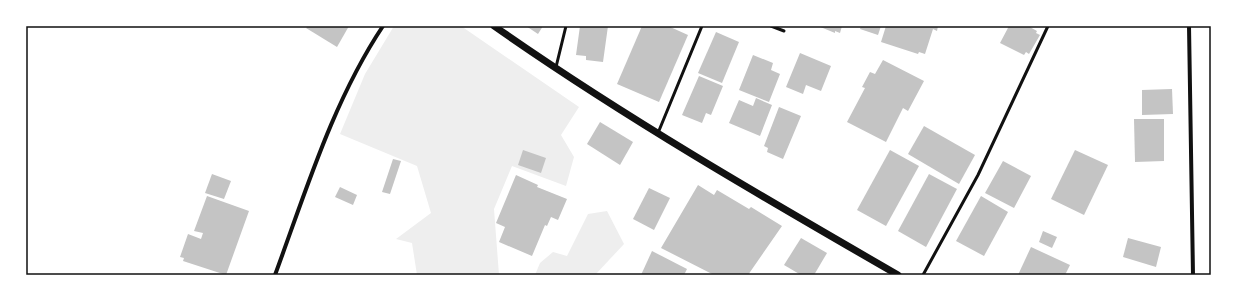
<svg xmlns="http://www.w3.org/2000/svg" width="1237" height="301" font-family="Helvetica,sans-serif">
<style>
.green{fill:#eee}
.building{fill:#c4c4c4}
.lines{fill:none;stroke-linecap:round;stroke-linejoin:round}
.service{stroke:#111;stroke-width:3}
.minor{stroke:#111;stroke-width:4}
.tertiary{stroke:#111;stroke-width:7}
.neatline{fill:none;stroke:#111;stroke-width:1.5}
</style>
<rect width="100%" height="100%" fill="#fff"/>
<g class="green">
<path d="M 394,26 L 461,26 L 579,107 L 561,135 L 574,157 L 566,186 L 512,166 L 494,209 L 499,275 L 417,275 L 412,243 L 396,239 L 431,213 L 417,166 L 340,134 L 365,74 Z"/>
<path d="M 607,211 L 624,244 L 595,275 L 535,275 L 540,263 L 553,252 L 567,256 L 588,214 Z"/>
</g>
<g class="building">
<path d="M 308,26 L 349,26 L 337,47 L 306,28 Z"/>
<path d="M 526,26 L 543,26 L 538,34 Z"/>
<path d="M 580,26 L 608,26 L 603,62 L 586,60 L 586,56 L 576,55 Z"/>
<path d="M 642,26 L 668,26 L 688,35 L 659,102 L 617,84 Z"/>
<path d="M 818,26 L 842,26 L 840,33 L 835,31 L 835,33 Z"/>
<path d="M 861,26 L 881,26 L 878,35 L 860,29 Z"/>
<path d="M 886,26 L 938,26 L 937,31 L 933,29 L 925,54 L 919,52 L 918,54 L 881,42 Z"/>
<path d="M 1009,26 L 1028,26 L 1037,31 L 1036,33 L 1040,35 L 1029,54 L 1026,52 L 1024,55 L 1000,43 Z"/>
<path d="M 716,32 L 739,42 L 722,83 L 698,73 Z"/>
<path d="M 800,53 L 831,66 L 821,91 L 806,85 L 803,94 L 786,87 Z"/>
<path d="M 753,55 L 773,63 L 771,70 L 780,74 L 769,102 L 739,90 Z"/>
<path d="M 883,60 L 924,81 L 908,111 L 903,108 L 886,142 L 847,122 L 865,88 L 862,87 L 870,72 L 875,74 Z"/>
<path d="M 699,76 L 723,86 L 711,115 L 706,113 L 702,123 L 682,115 Z"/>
<path d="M 1172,89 L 1173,114 L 1142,115 L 1142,90 Z"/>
<path d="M 756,98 L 772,105 L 760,136 L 729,123 L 739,100 L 753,106 Z"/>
<path d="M 779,107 L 801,116 L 783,159 L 767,152 L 768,148 L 764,146 Z"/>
<path d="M 1134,119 L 1164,119 L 1164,161 L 1135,162 Z"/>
<path d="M 600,122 L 633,142 L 620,165 L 587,144 Z"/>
<path d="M 924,126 L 975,155 L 959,184 L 908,154 Z"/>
<path d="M 523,150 L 546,158 L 541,173 L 518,165 Z"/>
<path d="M 890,150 L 919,166 L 886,226 L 857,210 Z"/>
<path d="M 1075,150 L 1108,165 L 1084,215 L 1051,199 Z"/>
<path d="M 393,159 L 401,161 L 390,194 L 382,192 Z"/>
<path d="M 1003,161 L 1031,176 L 1014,208 L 985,193 Z"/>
<path d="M 212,174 L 231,181 L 224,199 L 205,193 Z"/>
<path d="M 929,174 L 957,189 L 926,247 L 898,231 Z"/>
<path d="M 516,175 L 538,185 L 537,187 L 567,199 L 558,220 L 551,217 L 547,226 L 545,225 L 532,256 L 499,242 L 505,227 L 496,223 Z"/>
<path d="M 698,185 L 714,195 L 717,190 L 749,209 L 751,207 L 782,226 L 748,275 L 714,275 L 661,248 Z"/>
<path d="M 340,187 L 357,195 L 353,205 L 335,197 Z"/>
<path d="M 649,188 L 670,198 L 654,230 L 633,219 Z"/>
<path d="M 207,196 L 249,211 L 226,275 L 183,261 L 184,258 L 180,257 L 188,234 L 201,239 L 203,233 L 194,231 Z"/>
<path d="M 981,196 L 1008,212 L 984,256 L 956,241 Z"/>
<path d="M 1043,231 L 1057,237 L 1052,248 L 1039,242 Z"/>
<path d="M 801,238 L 827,253 L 814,275 L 801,275 L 784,265 Z"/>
<path d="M 1128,238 L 1161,247 L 1156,267 L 1123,257 Z"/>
<path d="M 1031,247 L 1070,265 L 1065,275 L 1018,275 Z"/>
<path d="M 652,251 L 687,269 L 684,275 L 641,275 Z"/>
</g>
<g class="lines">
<g class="service">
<path d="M 771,26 L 784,31"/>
<path d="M 556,67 L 566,26"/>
<path d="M 658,133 L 702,26"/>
<path d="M 923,275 L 978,175 L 1048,26"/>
</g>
<g class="minor">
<path d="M 1189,26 L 1193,275"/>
<path d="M 275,275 C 306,191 333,101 383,26"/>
</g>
<path class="tertiary" d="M 494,26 C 624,117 761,196 898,275"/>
</g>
<rect width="1237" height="301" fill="none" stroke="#ffffff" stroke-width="54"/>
<rect x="27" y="27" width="1183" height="247" class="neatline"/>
</svg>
